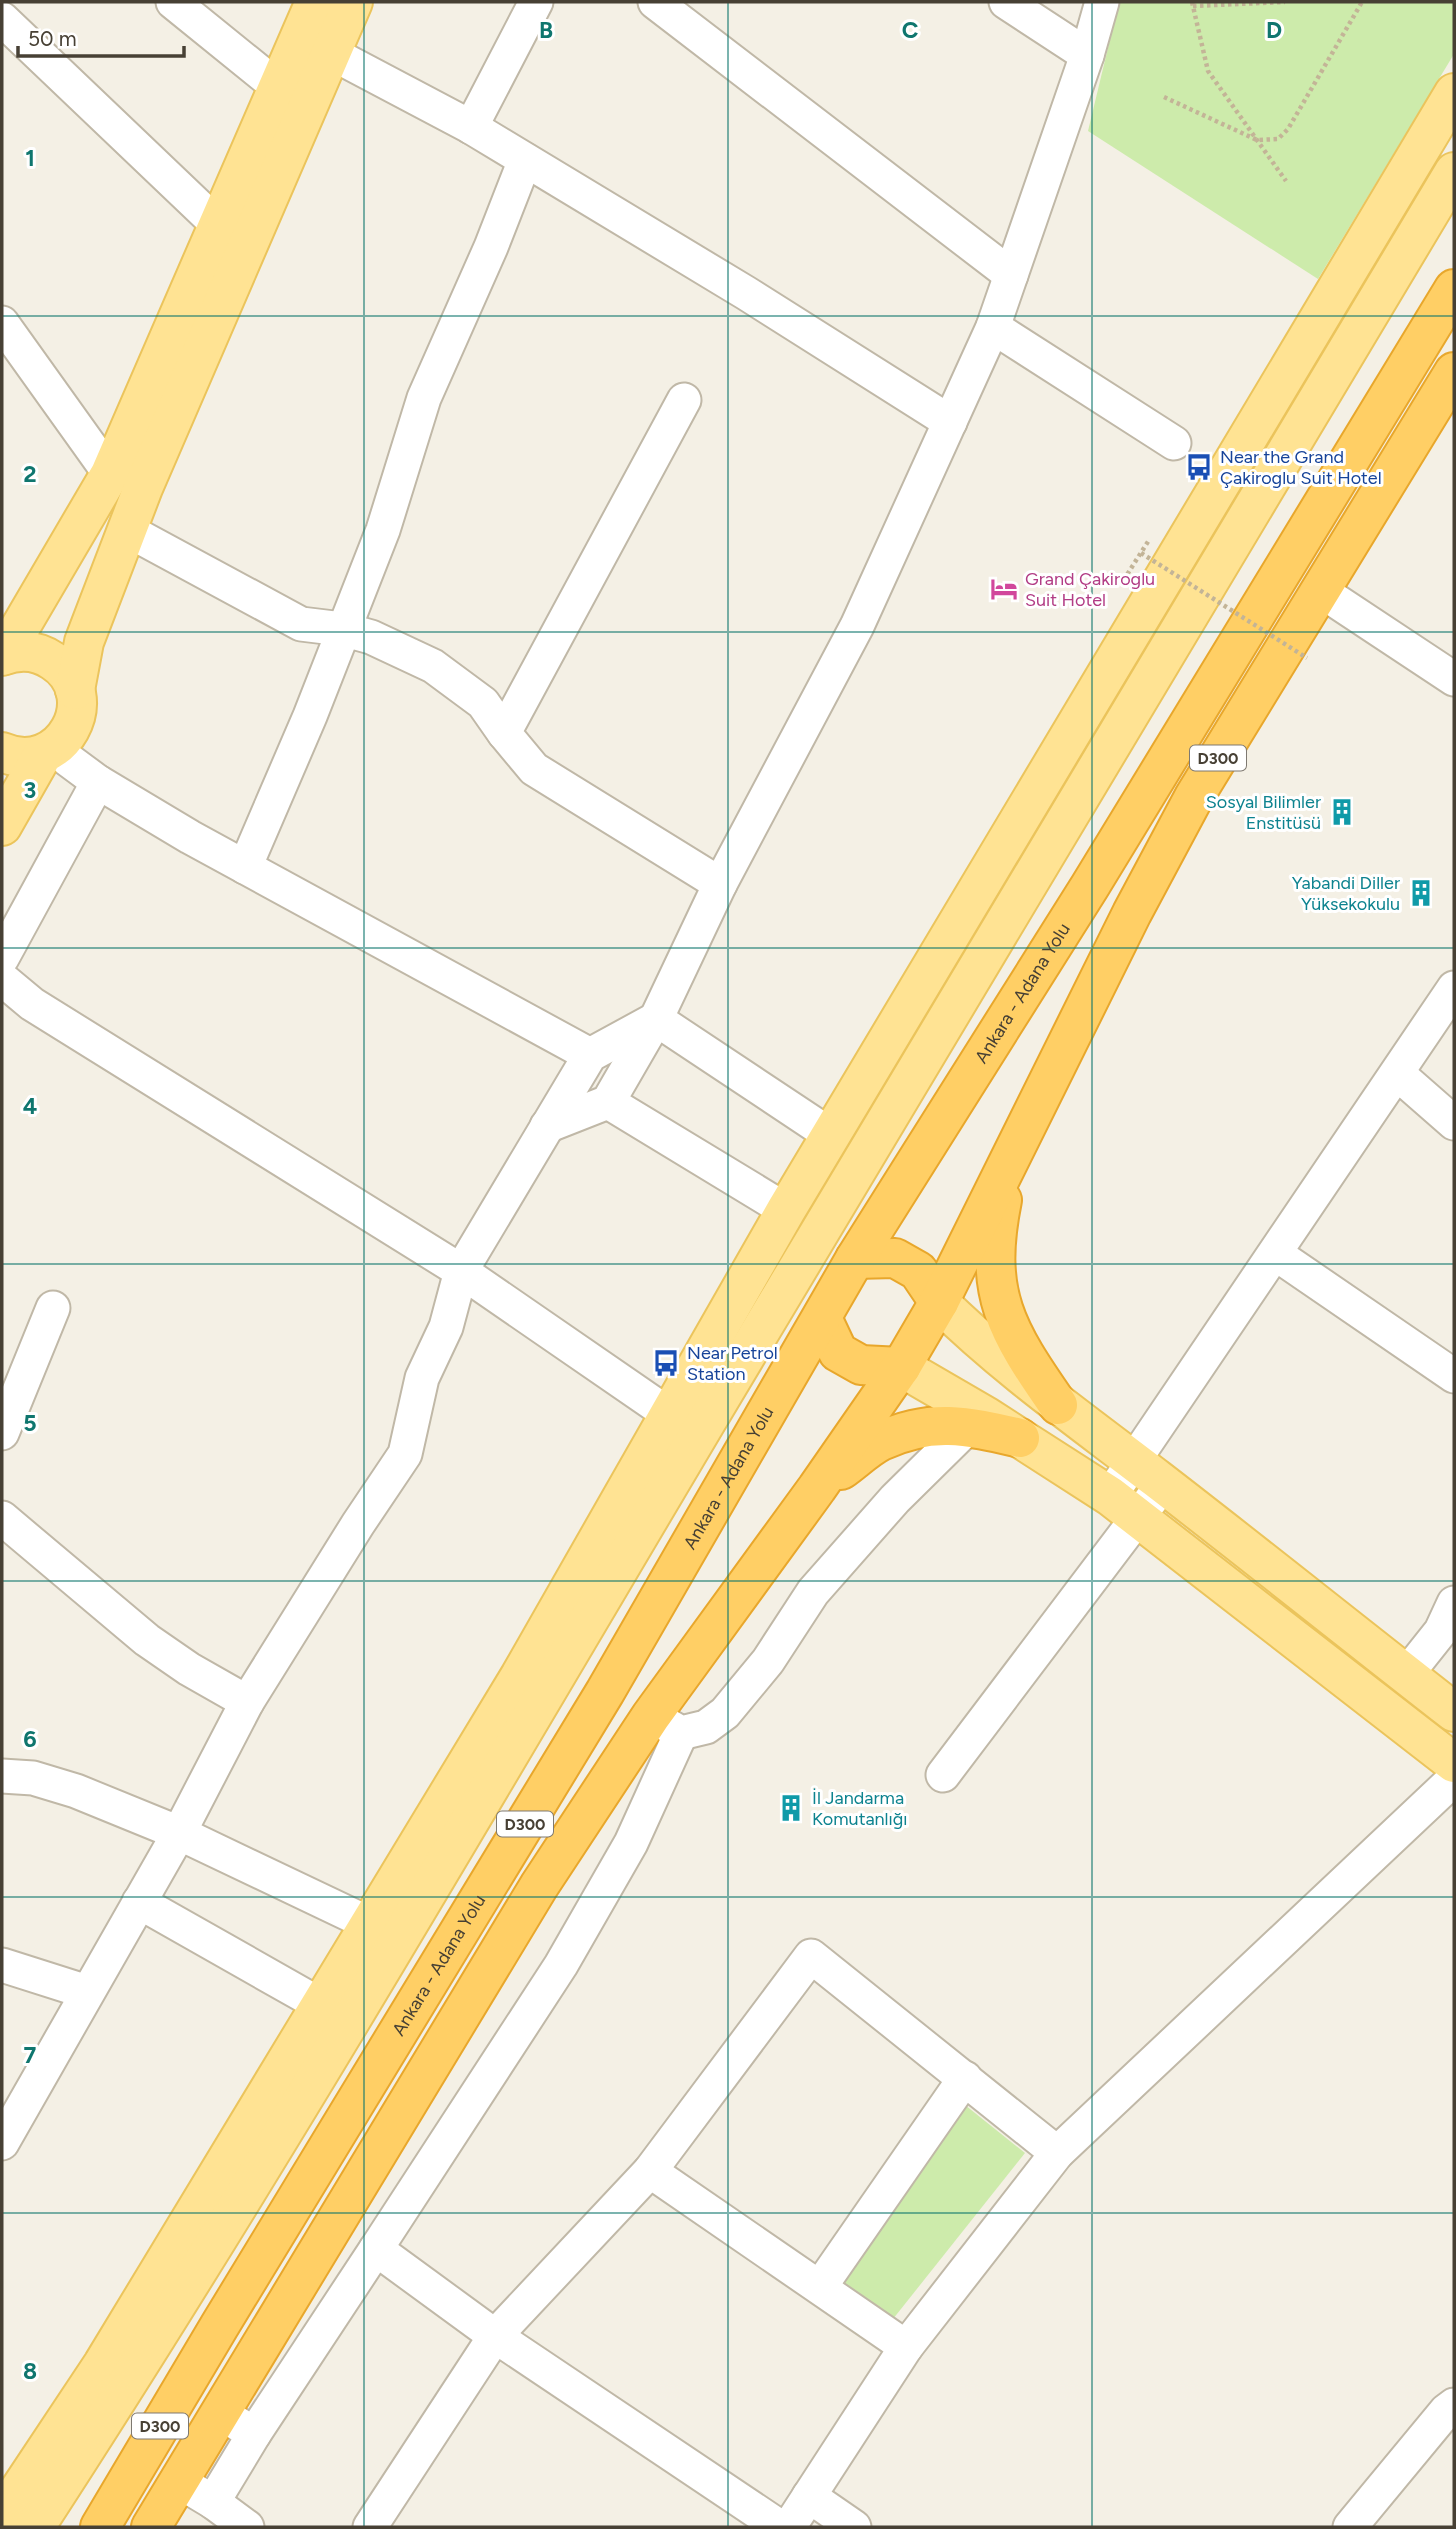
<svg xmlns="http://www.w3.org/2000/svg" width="1456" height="2529" font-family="Figtree,sans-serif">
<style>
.green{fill:#cdebab}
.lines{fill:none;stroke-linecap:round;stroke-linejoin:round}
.minor-casing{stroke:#c0b8a7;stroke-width:37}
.major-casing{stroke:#ebc45c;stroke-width:42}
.highway-casing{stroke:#e8a72c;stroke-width:42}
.path{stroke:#c3b497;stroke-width:4.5;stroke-dasharray:3.5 3.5;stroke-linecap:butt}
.minor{stroke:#fff;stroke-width:33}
.major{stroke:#ffe393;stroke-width:38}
.highway{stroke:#ffcf65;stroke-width:38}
.path-bridge{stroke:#c3b497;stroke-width:4.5;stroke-dasharray:3.5 3.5;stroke-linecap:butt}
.grid{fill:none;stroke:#0f766e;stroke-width:2;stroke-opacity:0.55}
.labels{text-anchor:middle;stroke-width:6;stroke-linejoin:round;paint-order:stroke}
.shield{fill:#fff;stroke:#7e7971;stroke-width:2}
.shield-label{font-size:16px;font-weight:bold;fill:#474034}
.transit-label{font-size:18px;fill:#164399;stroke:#fff;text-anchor:start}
.hotel-label{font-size:18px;fill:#b23c85;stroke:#fff;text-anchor:start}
.culture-label{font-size:18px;fill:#0d838f;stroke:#fff;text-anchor:end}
.street-label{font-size:18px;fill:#474034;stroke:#fff}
.grid-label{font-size:23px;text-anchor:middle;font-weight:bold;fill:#0f766e;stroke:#fff;stroke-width:6;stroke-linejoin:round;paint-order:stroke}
</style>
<rect width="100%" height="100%" fill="#f4f0e5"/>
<g class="green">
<path d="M 1119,2 L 1454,2 L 1454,54 L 1318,279 L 1088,131 Z"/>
<path d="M 965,2105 L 1025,2153 L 893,2319 L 841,2282 Z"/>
</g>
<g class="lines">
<defs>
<g id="minor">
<path d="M 173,2 L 278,87"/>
<path d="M 655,2 L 1011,275"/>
<path d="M 1006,2 L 1087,55"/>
<path d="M 2,19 L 218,225"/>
<path d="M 331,53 L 471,127 L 746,293 L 950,422"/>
<path d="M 471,127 L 536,2"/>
<path d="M 2,323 L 110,474"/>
<path d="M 993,327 L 1174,443"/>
<path d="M 684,400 L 504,733 L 534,769 L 720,884"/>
<path d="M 127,530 L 301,624 L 342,629 L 371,637 L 433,666 L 483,703 L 504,733"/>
<path d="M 1321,591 L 1454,679"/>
<path d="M 60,744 L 67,759 L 98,782 L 190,837 L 590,1055"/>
<path d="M 245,867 L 310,716 L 383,530 L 424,398 L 491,247 L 525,160"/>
<path d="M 2,958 L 98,782"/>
<path d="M 2,979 L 32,1004 L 461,1271 L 670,1415"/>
<path d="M 1398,1074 L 1454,1123"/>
<path d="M 608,1102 L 786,1210"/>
<path d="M 547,1126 L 608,1102 L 656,1019 L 720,884 L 857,626 L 993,327 L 1087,55 L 1102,2"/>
<path d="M 1276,1254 L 1454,1376"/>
<path d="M 2,1433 L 53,1308"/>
<path d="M 1110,1496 L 1454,988"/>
<path d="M 2,1518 L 147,1640 L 189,1669 L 247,1702"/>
<path d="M 1406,1675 L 1441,1631 L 1454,1603"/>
<path d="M 662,1722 L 681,1733 L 706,1727 L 725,1713 L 768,1661 L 813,1592 L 895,1499 L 969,1426"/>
<path d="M 943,1775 L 1163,1484"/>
<path d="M 2,1776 L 33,1778 L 76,1791 L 179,1833 L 370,1924"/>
<path d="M 139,1902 L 319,2004"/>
<path d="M 2,1965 L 87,1992"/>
<path d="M 2,2143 L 179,1833 L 247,1702 L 358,1524 L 405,1454 L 422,1378 L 446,1327 L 461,1271 L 590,1055 L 656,1019 L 832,1136"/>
<path d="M 650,2171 L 906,2347 L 789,2527"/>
<path d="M 376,2249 L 561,1965 L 631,1843 L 681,1733"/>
<path d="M 820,2287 L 965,2078"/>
<path d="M 906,2347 L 1057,2153 L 1454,1779"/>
<path d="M 219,2412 L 254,2434 L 376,2249 L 495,2336 L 780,2527"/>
<path d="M 178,2481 L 213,2502 L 247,2527"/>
<path d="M 809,2496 L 854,2527"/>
<path d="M 213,2502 L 254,2434"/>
<path d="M 370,2527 L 495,2336 L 650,2171 L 811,1956 L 1057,2153"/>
<path d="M 1350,2527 L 1446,2411 L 1454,2405"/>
</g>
<g id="major">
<path d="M 4,655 L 110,474 L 315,2"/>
<path d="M 2,656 C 20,649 37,650 53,661 C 107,696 61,778 2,752"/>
<path d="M 75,690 L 84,642 L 143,488 L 353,2"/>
<path d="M 2,826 L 43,754"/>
<path d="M 939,1302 C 1006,1368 1083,1422 1157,1479 C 1257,1556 1355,1635 1454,1712"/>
<path d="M 901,1367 L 987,1417 L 1110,1496 L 1454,1763"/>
<path d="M 2,2516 L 103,2364 L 520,1676 L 786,1210 L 1454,93"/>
<path d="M 35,2527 C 271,2164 488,1789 709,1417 C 956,1001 1206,587 1454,172"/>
</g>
<g id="highway">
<path d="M 1002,1200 C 983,1294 1006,1330 1058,1405"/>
<path d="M 855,1259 L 895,1258 L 918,1271 L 939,1302"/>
<path d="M 822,1318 L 838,1352 L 861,1365 L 901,1367"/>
<path d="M 841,1470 C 854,1461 867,1448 881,1441 C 932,1417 968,1426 1020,1438"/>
<path id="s1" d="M 100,2527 L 220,2325 L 605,1692 L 855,1259 L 1090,886 L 1454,289"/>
<path d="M 151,2527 L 539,1886 L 651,1716 L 817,1488 L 901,1367 L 939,1302 L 1132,913 L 1194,797 L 1454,372"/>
</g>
</defs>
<use href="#minor" class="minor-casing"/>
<use href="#major" class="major-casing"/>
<use href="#highway" class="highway-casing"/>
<g class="path">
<path d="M 1192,2 L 1208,71 L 1286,181"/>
<path d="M 1193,6 L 1285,2"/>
<path d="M 1164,97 L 1257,140 L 1278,139 L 1288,129 L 1362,2"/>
<path d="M 1128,584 L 1123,581 L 1149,540"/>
</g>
<use href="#minor" class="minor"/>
<use href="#major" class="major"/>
<use href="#highway" class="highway"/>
<path class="path-bridge" d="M 1141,553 L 1307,658"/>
</g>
<path class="grid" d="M 364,2 L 364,2527M 728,2 L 728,2527M 1092,2 L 1092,2527M 2,316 L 1454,316M 2,632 L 1454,632M 2,948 L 1454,948M 2,1264 L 1454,1264M 2,1581 L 1454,1581M 2,1897 L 1454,1897M 2,2213 L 1454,2213"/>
<defs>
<symbol id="bus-bare" viewBox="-9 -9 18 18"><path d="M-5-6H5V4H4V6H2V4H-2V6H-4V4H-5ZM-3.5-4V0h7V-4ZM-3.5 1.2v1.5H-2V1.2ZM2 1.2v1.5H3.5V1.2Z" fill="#1a4fb4" stroke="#fff" stroke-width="2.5" paint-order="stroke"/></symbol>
<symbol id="hotel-bare" viewBox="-9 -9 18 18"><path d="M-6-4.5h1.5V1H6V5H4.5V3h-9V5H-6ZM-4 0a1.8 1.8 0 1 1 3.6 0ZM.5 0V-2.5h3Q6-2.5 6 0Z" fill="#d1479c" stroke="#fff" stroke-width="2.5" paint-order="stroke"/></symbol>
<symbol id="building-bare" viewBox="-9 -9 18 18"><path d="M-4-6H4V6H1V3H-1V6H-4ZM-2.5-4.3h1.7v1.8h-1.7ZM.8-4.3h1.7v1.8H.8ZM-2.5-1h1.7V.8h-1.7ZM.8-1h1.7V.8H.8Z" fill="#0f9aa8" stroke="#fff" stroke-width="2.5" paint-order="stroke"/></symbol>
</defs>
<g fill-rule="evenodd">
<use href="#bus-bare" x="1180" y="448" width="38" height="38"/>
<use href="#hotel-bare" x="985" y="570" width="38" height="38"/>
<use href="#building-bare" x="1323" y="793" width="38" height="38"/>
<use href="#building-bare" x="1402" y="874" width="38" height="38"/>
<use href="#bus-bare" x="647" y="1344" width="38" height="38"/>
<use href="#building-bare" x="772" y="1789" width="38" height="38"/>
</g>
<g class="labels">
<g class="shield">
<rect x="1190" y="745.5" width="56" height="25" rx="5"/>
<rect x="497" y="1811.5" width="56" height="25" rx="5"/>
<rect x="132" y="2413.5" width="56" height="25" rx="5"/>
</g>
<g class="shield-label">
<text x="1218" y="764">D300</text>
<text x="525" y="1830">D300</text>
<text x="160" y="2432">D300</text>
</g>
<g class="transit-label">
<text x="1220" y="463">Near the Grand<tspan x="1220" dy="21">Çakiroglu Suit Hotel</tspan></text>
<text x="687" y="1359">Near Petrol<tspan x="687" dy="21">Station</tspan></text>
</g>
<g class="hotel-label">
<text x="1025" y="585">Grand Çakiroglu<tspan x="1025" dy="21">Suit Hotel</tspan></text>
</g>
<g class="culture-label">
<text x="1321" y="808">Sosyal Bilimler<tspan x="1321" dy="21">Enstitüsü</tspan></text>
<text x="1400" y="889">Yabandi Diller<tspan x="1400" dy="21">Yüksekokulu</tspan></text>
<text x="812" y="1804" text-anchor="start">İl Jandarma<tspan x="812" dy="21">Komutanlığı</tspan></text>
</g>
<g class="street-label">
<text dy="6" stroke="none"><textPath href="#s1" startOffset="1790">Ankara - Adana Yolu</textPath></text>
<text dy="6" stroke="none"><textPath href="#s1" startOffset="1223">Ankara - Adana Yolu</textPath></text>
<text dy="6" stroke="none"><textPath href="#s1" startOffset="656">Ankara - Adana Yolu</textPath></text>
</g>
</g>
<g class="grid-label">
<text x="546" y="38">B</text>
<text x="910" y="38">C</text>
<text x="1274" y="38">D</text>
<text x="30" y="166">1</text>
<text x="30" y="482">2</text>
<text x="30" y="798">3</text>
<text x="30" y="1114">4</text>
<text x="30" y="1431">5</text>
<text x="30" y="1747">6</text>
<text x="30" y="2063">7</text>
<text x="30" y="2379">8</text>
</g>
<rect width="1456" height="2529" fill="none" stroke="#474034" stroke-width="7"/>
<path d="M18 46v10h166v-10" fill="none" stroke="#474034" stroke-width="3.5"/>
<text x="28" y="46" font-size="21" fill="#474034" stroke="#ffffff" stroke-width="5" paint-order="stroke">50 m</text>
</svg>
